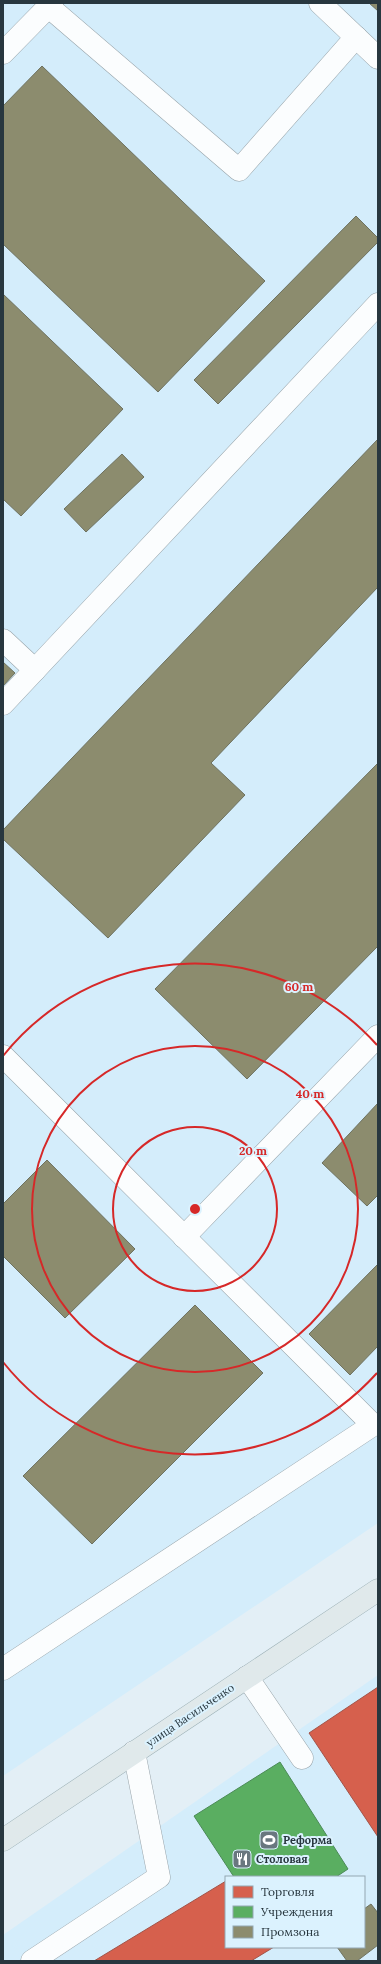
<svg xmlns="http://www.w3.org/2000/svg" width="381" height="1964" font-family="Lora,serif">
<style>
.built{fill:#d4edfb;fill-rule:evenodd}
.shops{fill:#d6604d;stroke:#a25449}
.public{fill:#5aae61;stroke:#4b8a57}
.industry{fill:#8c8c6e;stroke:#6e7260}
.lines{fill:none;stroke-linecap:round;stroke-linejoin:round}
.minor-casing{stroke:#97a3a9;stroke-width:23}
.major-casing{stroke:#9bafb5;stroke-width:23}
.minor{stroke:#fbfdfe;stroke-width:22}
.major{stroke:#e0e9eb;stroke-width:22}
.ring{fill:none;stroke:#d62828;stroke-width:2}
.labels{text-anchor:middle;stroke-width:4;stroke-linejoin:round;paint-order:stroke}
.street-label{font-size:11px;fill:#28373f;stroke:#dbf2fe}
.poi-label{font-size:11px;font-weight:bold;fill:#28373f;stroke:#dbf2fe;text-anchor:start}
.centre{fill:#d62828;stroke:#dbf2fe;stroke-width:2}
.ring-label{font-size:12px;text-anchor:middle;font-weight:bold;fill:#d62828;stroke:#dbf2fe;stroke-width:4;stroke-linejoin:round;paint-order:stroke}
</style>
<rect width="100%" height="100%" fill="#e3eff6"/>
<g class="built">
<path d="M 3,3 L 378,3 L 378,1523 L 3,1776 Z"/>
<path d="M 378,1675 L 378,1961 L 3,1961 L 3,1935 ZM 226,1877 L 364,1877 L 364,1947 L 226,1947 Z"/>
</g>
<g class="shops">
<path d="M 378,1687 L 378,1837 L 309,1733 Z"/>
<path d="M 226,1881 L 226,1947 L 274,1947 L 251,1961 L 94,1961 Z"/>
</g>
<path class="public" d="M 280,1762 L 348,1869 L 336,1877 L 234,1877 L 194,1816 Z"/>
<g class="industry">
<path d="M 369,3 L 378,3 L 378,11 Z"/>
<path d="M 42,66 L 265,281 L 158,392 L 3,244 L 3,106 Z"/>
<path d="M 356,216 L 378,238 L 378,242 L 218,404 L 194,380 Z"/>
<path d="M 3,294 L 123,409 L 21,516 L 3,499 Z"/>
<path d="M 378,439 L 378,587 L 211,763 L 245,795 L 108,938 L 3,839 L 3,830 Z"/>
<path d="M 122,454 L 144,477 L 86,532 L 64,509 Z"/>
<path d="M 3,662 L 15,673 L 3,686 Z"/>
<path d="M 378,763 L 378,946 L 247,1079 L 155,989 Z"/>
<path d="M 378,1103 L 378,1195 L 367,1206 L 322,1163 Z"/>
<path d="M 47,1160 L 135,1249 L 65,1318 L 3,1256 L 3,1204 Z"/>
<path d="M 378,1264 L 378,1346 L 350,1375 L 309,1334 Z"/>
<path d="M 195,1305 L 263,1373 L 92,1544 L 23,1476 Z"/>
<path d="M 371,1904 L 378,1913 L 378,1945 L 357,1961 L 347,1961 L 337,1947 L 364,1947 L 364,1909 Z"/>
</g>
<g class="lines">
<defs>
<g id="minor">
<path d="M 320,3 L 378,58"/>
<path d="M 49,7 L 239,170 L 356,37"/>
<path d="M 3,53 L 52,3"/>
<path d="M 3,640 L 35,670"/>
<path d="M 3,704 L 378,304"/>
<path d="M 3,1056 L 373,1425 L 3,1669"/>
<path d="M 184,1237 L 378,1036"/>
<path d="M 247,1677 L 302,1758"/>
<path d="M 32,1961 L 159,1877 L 134,1752"/>
</g>
<path id="major" d="M 3,1840 L 378,1590"/>
</defs>
<use href="#minor" class="minor-casing"/>
<use href="#major" class="major-casing"/>
<use href="#minor" class="minor"/>
<use href="#major" class="major"/>
</g>
<g class="ring">
<circle cx="195" cy="1209" r="82"/>
<circle cx="195" cy="1209" r="163"/>
<path d="M377 1373A245 245 0 0 1 3 1362M3 1056A245 245 0 0 1 377 1045"/>
</g>
<defs>
<symbol id="stadium-square" viewBox="-11 -11 22 22"><rect x="-9" y="-9" width="18" height="18" rx="4" fill="#69777f" stroke="#dbf2fe"/><path d="M0-5a6.5 5 0 1 0 0 10a6.5 5 0 1 0 0-10ZM-3.5-1.8h7v3.6h-7Z" fill="#fff"/></symbol>
<symbol id="restaurant-square" viewBox="-11 -11 22 22"><rect x="-9" y="-9" width="18" height="18" rx="4" fill="#69777f" stroke="#dbf2fe"/><path d="M-5-6h1v4h1v-4h1v4h1v-4h1v5L-1.5 .5V6h-2V.5L-5-1ZM5-6V6H3V1.5H1.5Q1.5-4 5-6Z" fill="#fff"/></symbol>
</defs>
<g fill-rule="evenodd">
<use href="#stadium-square" x="258" y="1829" width="22" height="22"/>
<use href="#restaurant-square" x="231" y="1848" width="22" height="22"/>
</g>
<g class="labels">
<g class="street-label">
<text transform="translate(190 1715) rotate(-34)" y="4">улица Васильченко</text>
</g>
<g class="poi-label">
<text x="283" y="1844">Реформа</text>
<text x="256" y="1863">Столовая</text>
</g>
</g>
<circle cx="195" cy="1209" r="6" class="centre"/>
<g class="ring-label">
<text x="299" y="991">60 m</text>
<text x="310" y="1098">40 m</text>
<text x="253" y="1155">20 m</text>
</g>
<rect width="381" height="1964" fill="none" stroke="#28373f" stroke-width="8"/>
<rect x="225" y="1876" width="140" height="72" fill="#dbf2fe" stroke="#93a7b2"/>
<rect x="233" y="1886" width="20" height="12" fill="#d6604d" stroke="#93a7b2"/>
<text x="261" y="1896" font-size="12" fill="#28373f">Торговля</text>
<rect x="233" y="1906" width="20" height="12" fill="#5aae61" stroke="#93a7b2"/>
<text x="261" y="1916" font-size="12" fill="#28373f">Учреждения</text>
<rect x="233" y="1926" width="20" height="12" fill="#8c8c6e" stroke="#93a7b2"/>
<text x="261" y="1936" font-size="12" fill="#28373f">Промзона</text>
</svg>
